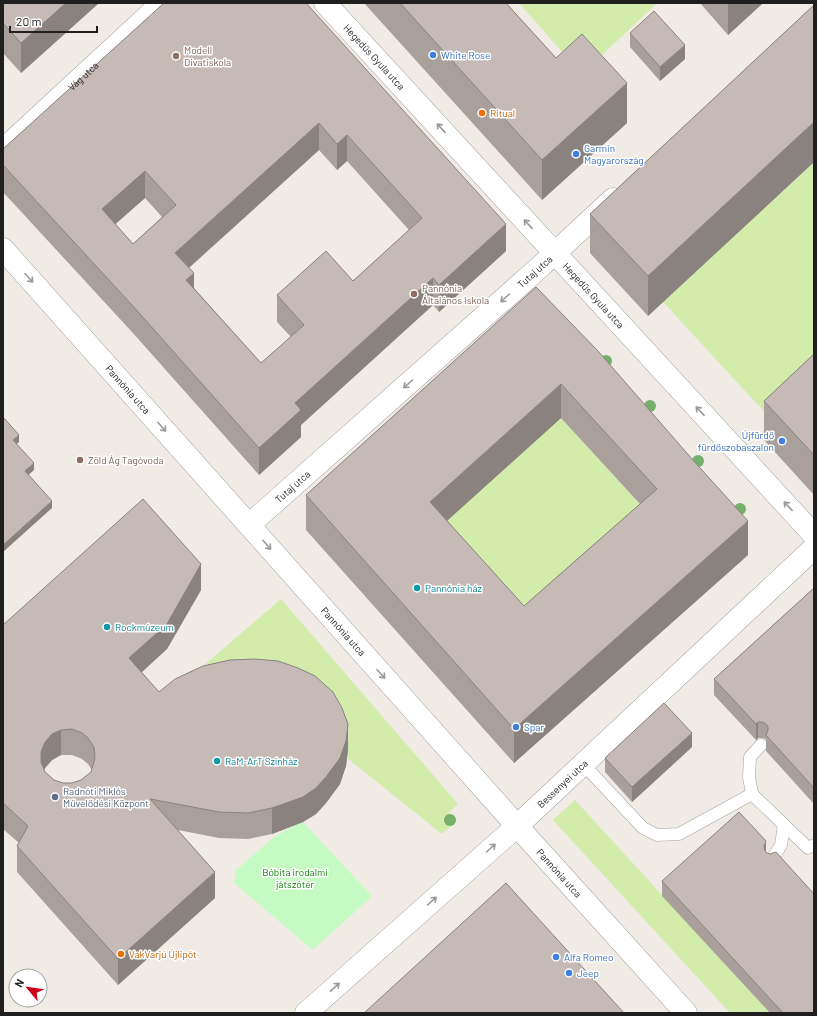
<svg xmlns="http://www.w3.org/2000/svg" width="817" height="1016" font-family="Barlow,sans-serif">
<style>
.grass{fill:#d3ebab}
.park{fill:#c5fac2}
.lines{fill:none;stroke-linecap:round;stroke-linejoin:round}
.service-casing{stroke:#a3a3a3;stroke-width:13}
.minor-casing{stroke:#a3a3a3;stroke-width:23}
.service{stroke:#fff;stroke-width:12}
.minor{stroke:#fff;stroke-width:22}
.tree{fill:#75b06d}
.wall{fill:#a9a09c;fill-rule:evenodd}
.shaded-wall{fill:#8a827f}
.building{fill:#c5bab5;stroke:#8a827f;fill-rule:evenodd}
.oneway{stroke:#9a9a9a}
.shop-dot{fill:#3f7fe0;stroke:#fff;stroke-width:1.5}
.education-dot{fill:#8d6e63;stroke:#fff;stroke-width:1.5}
.food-dot{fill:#e8710a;stroke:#fff;stroke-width:1.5}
.culture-dot{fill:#0f9aa8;stroke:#fff;stroke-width:1.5}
.service-dot{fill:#5c6f8a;stroke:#fff;stroke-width:1.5}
.labels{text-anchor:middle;stroke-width:3;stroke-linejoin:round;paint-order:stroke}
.education-label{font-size:10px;fill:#785e54;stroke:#fff;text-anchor:start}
.shop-label{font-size:10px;fill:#366cbe;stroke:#fff;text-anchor:start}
.street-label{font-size:10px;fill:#1f1f1f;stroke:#fff}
.food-label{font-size:10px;fill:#c56008;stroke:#fff;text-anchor:start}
.culture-label{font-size:10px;fill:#0d838f;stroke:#fff;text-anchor:start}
.service-label{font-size:10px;fill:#4e5e75;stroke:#fff;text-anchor:start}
.park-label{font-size:10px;fill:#10800a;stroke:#fff}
</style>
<rect width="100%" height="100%" fill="#f0ebe5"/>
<g class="grass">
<path d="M 519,3 L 657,3 L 582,74 Z"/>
<path d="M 814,162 L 814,393 L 780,425 L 758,405 L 663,302 Z"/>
<path d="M 561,418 L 657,523 L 524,640 L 430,536 Z"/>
<path d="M 281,599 L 458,804 L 449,812 L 457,821 L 442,834 L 347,758 L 348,749 L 152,710 Z"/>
<path d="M 575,800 L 770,1013 L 730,1013 L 553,820 Z"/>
</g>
<path class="park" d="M 303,822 L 372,896 L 313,950 L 234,883 L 236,870 L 273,838 L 295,825 Z"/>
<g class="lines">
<defs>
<g id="service">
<path d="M 583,764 L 643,828 L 657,835 L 679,834 L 752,794 L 749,777 L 750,757 L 761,745"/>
<path d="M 752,794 L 808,848 L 814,845"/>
<path d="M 771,861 L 781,845 L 784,825"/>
</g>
<g id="minor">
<path id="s1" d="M 325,3 L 814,535"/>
<path id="s2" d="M 3,150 L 162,3"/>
<path id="s3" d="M 3,249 L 517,826 L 686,1013"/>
<path id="s4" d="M 249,525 L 542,265 L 613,199"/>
<path id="s5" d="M 306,1013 L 517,826 L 814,548"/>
</g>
</defs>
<use href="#service" class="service-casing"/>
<use href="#minor" class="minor-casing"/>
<use href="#service" class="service"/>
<use href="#minor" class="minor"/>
</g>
<g class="tree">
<circle cx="606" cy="361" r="6"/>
<circle cx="650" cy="406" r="6"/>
<circle cx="698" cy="461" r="6"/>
<circle cx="740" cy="509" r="6"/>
<circle cx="450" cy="820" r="6"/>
</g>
<g class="wall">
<path d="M 3,3 L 99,3 L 21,73 L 3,53 Z"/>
<path d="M 306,3 L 506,251 L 439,312 L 433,305 L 301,425 L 301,437 L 259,475 L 132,332 L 3,192 L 3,149 ZM 319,150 L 337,170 L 347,161 L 409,230 L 353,281 L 277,295 L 277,322 L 291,337 L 261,363 L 194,288 L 189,268 ZM 145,198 L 162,217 L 133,244 L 115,224 Z"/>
<path d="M 364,3 L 506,3 L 556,58 L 627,123 L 542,200 Z"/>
<path d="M 700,3 L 763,3 L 728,35 Z"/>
<path d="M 814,5 L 814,162 L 648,316 L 590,253 L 590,214 Z"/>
<path d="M 630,33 L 685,59 L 660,81 L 630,47 Z"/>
<path d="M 536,287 L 748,555 L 514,763 L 306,530 L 306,495 ZM 561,418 L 640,504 L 524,606 L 447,521 Z"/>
<path d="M 814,354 L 814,495 L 764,440 L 764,401 Z"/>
<path d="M 814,588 L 814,804 L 766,751 L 766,739 L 762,738 L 758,738 L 756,740 L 714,695 L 714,679 Z"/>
<path d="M 201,590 L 167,649 L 141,672 L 159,692 L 348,749 L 346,766 L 340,784 L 326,803 L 316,814 L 303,822 L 272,834 L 248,839 L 219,838 L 178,830 L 215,898 L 118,985 L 17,872 L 17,846 L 19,843 L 3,829 L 3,625 ZM 61,755 L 72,755 L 82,759 L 88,764 L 92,770 L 91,772 L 81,780 L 72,783 L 63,783 L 54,780 L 45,772 L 44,769 L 45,768 L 52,760 Z"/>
<path d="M 692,747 L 632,802 L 605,772 L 605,758 Z"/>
<path d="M 766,852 L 814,1013 L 770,1013 L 662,896 L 662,881 Z"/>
</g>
<g class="shaded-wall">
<path d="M 66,3 L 99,3 L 21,73 L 21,43 Z"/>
<path d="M 728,3 L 763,3 L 728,35 Z"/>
<path d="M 685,45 L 685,59 L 660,81 L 660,67 Z"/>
<path d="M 627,83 L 627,123 L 542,200 L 542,160 Z"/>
<path d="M 814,122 L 814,162 L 648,316 L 648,276 Z"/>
<path d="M 319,123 L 319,150 L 175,280 L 175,253 Z"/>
<path d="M 347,135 L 347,161 L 337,170 L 337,144 Z"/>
<path d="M 145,171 L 145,198 L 102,236 L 102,209 Z"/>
<path d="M 506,224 L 506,251 L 439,312 L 439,285 Z"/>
<path d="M 194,273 L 194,300 L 186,280 Z"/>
<path d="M 433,278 L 433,305 L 301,425 L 301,437 L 259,475 L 259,448 L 295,403 Z"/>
<path d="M 561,384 L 561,418 L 430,536 L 430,502 Z"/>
<path d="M 19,435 L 19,442 L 13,447 L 13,440 Z"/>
<path d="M 34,463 L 34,470 L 25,478 L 25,471 Z"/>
<path d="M 52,501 L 52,508 L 3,552 L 3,545 Z"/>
<path d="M 748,521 L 748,555 L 514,763 L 514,729 Z"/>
<path d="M 201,564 L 201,590 L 167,649 L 129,684 L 129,658 Z"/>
<path d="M 758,722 L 758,738 L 756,740 L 756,724 Z"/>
<path d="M 348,724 L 348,749 L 346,766 L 340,784 L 326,803 L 316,814 L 303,822 L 272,834 L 272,808 Z"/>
<path d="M 61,730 L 61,755 L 52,760 L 45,768 L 41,777 L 41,752 L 45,742 L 52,734 Z"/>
<path d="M 692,733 L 692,747 L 632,802 L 632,787 Z"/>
<path d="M 766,841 L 766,856 L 764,846 Z"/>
<path d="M 215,872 L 215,898 L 118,985 L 118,959 Z"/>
</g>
<g class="building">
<path d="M 3,3 L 66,3 L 21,43 L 3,23 Z"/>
<path d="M 164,3 L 306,3 L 506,224 L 439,285 L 433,278 L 295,403 L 301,410 L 259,448 L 132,305 L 3,165 L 3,149 ZM 319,123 L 337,144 L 347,135 L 422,218 L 353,281 L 326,251 L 277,295 L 304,325 L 261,363 L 186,280 L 194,273 L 175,253 ZM 145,171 L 176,205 L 133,244 L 102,209 Z"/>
<path d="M 400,3 L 506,3 L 556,58 L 582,34 L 627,83 L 542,160 Z"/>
<path d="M 814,5 L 814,122 L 648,276 L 590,214 Z"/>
<path d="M 654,11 L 685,45 L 660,67 L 630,33 Z"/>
<path d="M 536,287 L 598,351 L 692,459 L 748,521 L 514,729 L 306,495 ZM 561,384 L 657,489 L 524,606 L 430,502 Z"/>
<path d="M 814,354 L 814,455 L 764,401 Z"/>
<path d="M 3,417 L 19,435 L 13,440 L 34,463 L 25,471 L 52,501 L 3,545 Z"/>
<path d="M 143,499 L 201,564 L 167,624 L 129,658 L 159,692 L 175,679 L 203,666 L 230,660 L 255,659 L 278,661 L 298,668 L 315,676 L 333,692 L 342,708 L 348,724 L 346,741 L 340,758 L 326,777 L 316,788 L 303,797 L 272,808 L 248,813 L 219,812 L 150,799 L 215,872 L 118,959 L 17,846 L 28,826 L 3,803 L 3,625 ZM 72,729 L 82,733 L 88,738 L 94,747 L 95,758 L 91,772 L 81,780 L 72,783 L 63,783 L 54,780 L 45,772 L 41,762 L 41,752 L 45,742 L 52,734 L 61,730 Z"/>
<path d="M 814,588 L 814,788 L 766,735 L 768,730 L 768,727 L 766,724 L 762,722 L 758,722 L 756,724 L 714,679 Z"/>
<path d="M 664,703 L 692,733 L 632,787 L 605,758 Z"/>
<path d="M 739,812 L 766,841 L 764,846 L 765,851 L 767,853 L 770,854 L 776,852 L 814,894 L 814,1012 L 813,1013 L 783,1013 L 662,881 Z"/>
<path d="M 506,883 L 624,1013 L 364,1013 Z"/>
</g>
<defs><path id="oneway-shaft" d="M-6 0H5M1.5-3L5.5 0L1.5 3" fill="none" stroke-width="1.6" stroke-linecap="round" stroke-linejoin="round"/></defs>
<g class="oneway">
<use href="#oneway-shaft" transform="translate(441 128) rotate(-133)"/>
<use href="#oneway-shaft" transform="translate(528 224) rotate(-133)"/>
<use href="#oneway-shaft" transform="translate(29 278) rotate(48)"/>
<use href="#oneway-shaft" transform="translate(505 298) rotate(138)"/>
<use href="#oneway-shaft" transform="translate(408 384) rotate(138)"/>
<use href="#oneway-shaft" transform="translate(700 411) rotate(-133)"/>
<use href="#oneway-shaft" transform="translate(162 427) rotate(48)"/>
<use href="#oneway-shaft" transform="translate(788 506) rotate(-133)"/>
<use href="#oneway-shaft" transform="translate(267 545) rotate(49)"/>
<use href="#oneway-shaft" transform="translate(381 674) rotate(48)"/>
<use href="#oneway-shaft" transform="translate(491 848) rotate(-42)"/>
<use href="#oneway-shaft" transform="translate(432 901) rotate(-42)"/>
<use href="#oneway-shaft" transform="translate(335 987) rotate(-43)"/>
</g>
<g class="shop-dot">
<circle cx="433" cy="55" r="4"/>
<circle cx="576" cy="154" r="4"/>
<circle cx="782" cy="441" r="4"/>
<circle cx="516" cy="727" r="4"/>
<circle cx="556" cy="957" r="4"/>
<circle cx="569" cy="973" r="4"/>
</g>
<g class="education-dot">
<circle cx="176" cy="56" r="4"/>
<circle cx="414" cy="294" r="4"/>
<circle cx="80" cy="460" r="4"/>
</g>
<g class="food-dot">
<circle cx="482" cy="113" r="4"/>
<circle cx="121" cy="954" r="4"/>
</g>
<g class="culture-dot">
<circle cx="417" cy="588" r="4"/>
<circle cx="107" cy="627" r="4"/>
<circle cx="217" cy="761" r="4"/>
</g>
<circle class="service-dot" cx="55" cy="797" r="4"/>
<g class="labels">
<g class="education-label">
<text x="184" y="54">Modell<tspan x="184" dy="12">Divatiskola</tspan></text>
<text x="422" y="292">Pannónia<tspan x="422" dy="12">Általános Iskola</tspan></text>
<text x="88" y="464">Zöld Ág Tagóvoda</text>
</g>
<g class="shop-label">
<text x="441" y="59">White Rose</text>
<text x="584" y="152">Garmin<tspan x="584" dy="12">Magyarország</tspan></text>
<text x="774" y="439" text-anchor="end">Újfürdő<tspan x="774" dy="12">fürdőszobaszalon</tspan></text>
<text x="524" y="731">Spar</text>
<text x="564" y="961">Alfa Romeo</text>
<text x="577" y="977">Jeep</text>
</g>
<g class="street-label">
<text dy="4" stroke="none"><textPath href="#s1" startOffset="73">Hegedűs Gyula utca</textPath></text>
<text dy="4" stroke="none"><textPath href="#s2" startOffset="109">Vág utca</textPath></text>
<text dy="4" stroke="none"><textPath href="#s4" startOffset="382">Tutaj utca</textPath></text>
<text dy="4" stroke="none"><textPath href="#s1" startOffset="397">Hegedűs Gyula utca</textPath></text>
<text dy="4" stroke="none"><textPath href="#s3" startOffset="188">Pannónia utca</textPath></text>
<text dy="4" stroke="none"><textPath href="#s4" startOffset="58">Tutaj utca</textPath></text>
<text dy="4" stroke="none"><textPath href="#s3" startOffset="512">Pannónia utca</textPath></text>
<text dy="4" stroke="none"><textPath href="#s5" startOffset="344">Bessenyei utca</textPath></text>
<text dy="4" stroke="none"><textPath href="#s3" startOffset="836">Pannónia utca</textPath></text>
</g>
<g class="food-label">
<text x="490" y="117">Ritual</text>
<text x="129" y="958">VakVarjú Újlipót</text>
</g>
<g class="culture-label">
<text x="425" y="592">Pannónia ház</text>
<text x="115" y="631">Rockmúzeum</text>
<text x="225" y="765">RaM-ArT Színház</text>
</g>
<g class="service-label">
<text x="63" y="795">Radnóti Miklós<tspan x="63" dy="12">Művelődési Központ</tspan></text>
</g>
<g class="park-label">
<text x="295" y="876">Bóbita irodalmi<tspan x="295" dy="12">játszótér</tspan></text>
</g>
</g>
<rect width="817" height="1016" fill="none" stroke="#1f1f1f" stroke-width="8"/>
<g transform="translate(28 988) rotate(299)"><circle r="19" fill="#ffffff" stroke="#a5a5a5"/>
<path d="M0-3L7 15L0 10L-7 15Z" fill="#ce001b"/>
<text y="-6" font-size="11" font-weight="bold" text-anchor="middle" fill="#1f1f1f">N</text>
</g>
<path d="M10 26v6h87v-6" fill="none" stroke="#1f1f1f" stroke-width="2"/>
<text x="16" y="26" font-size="12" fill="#1f1f1f" stroke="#ffffff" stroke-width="3" paint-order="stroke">20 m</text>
</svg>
